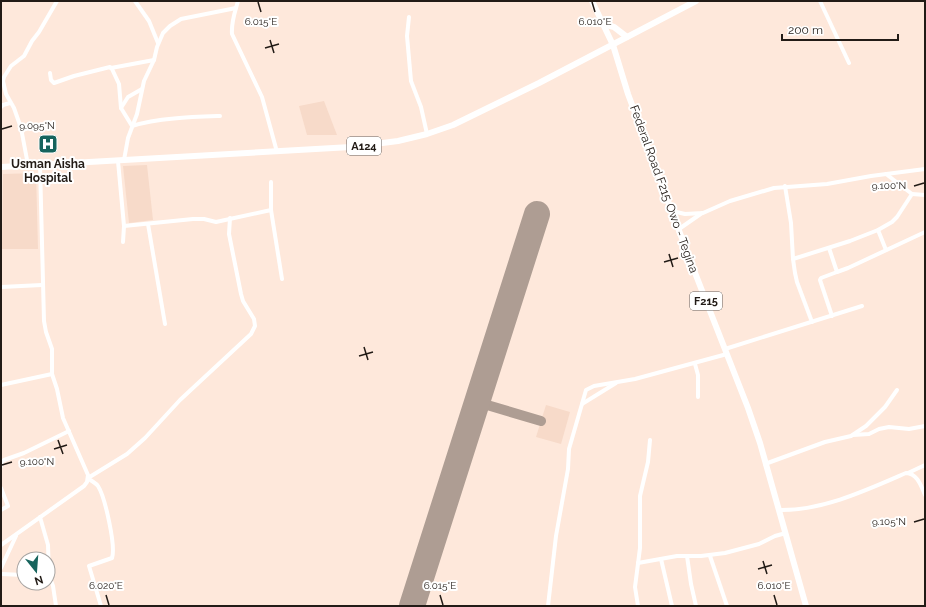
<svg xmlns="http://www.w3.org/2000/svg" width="926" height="607" font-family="Raleway,sans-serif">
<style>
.built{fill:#f7dac9}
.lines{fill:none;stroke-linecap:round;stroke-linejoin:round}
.taxiway{stroke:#ae9d93;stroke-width:10}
.runway{stroke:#ae9d93;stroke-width:26}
.minor{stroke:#fff;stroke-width:4}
.primary{stroke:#fff;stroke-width:6}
.trunk{stroke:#fff;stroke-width:6}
.ticks{fill:none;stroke:#221b16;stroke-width:1.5}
.labels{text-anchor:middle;stroke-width:4;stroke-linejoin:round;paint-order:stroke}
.shield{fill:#fff;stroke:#645f5c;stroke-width:1}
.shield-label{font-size:11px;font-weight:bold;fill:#221b16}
.poi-label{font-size:12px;font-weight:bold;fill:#221b16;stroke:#fff}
.street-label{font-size:12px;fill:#221b16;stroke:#fff}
.ticks-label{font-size:10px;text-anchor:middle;fill:#221b16;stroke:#fff;stroke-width:4;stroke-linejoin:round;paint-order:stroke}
</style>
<rect width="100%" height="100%" fill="#fee8db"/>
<g class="built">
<path d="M 324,101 L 337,135 L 307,135 L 299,106 Z"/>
<path d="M 147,165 L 153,220 L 129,223 L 123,166 Z"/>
<path d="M 36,173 L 38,249 L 2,249 L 3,174 Z"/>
<path d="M 546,405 L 570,412 L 561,444 L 536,437 Z"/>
</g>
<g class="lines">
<path class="taxiway" d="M 477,402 L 541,421"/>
<path class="runway" d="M 412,606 L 537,214"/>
<g class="minor">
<path d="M 135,1 L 149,21 L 158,43"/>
<path d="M 238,1 C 235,12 231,22 232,34 L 262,97 L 277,152"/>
<path d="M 820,1 L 849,63"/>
<path d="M 409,17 L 407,36 L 411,81 L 421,107 L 427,134"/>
<path d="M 111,68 L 154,60"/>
<path d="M 50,73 L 51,80 L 54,83 L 74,76 L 110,67 L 112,69 L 119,84 L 121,108"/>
<path d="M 142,89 L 128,97 L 121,108 L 132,126 C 158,118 192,117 220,116"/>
<path d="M 1,107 L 3,105 L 10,103"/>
<path d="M 124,160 L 128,138 L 137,114 L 144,81 L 154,60 L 157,47 L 163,33 L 170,26 L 181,19 L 236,8"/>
<path d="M 118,161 L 124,226 L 123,242"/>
<path d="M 28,165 L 21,128 L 14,108 L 6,94 L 3,81 L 4,77 L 11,66 L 24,56 L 32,41 L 39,32 L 57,1"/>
<path d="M 271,182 L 271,210 L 282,279"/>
<path d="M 785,186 L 791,223 L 793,259 L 795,273 L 797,282 L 812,322"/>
<path d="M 912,194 L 925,195"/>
<path d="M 672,211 L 685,214 L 703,213 L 730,201 L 774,188 L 827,184 L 871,176 L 925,169"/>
<path d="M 148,224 L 165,324"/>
<path d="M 124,226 L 193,219 L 204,219 L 216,222 L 271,210"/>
<path d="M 679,229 L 702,213"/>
<path d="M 878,230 L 886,250"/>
<path d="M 829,248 L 837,272 L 848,268 L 925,232"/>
<path d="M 793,259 L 850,241 L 878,230 L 892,222 L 897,217 L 912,194 L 886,174"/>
<path d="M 1,287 L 42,285"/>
<path d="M 832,316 L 820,280 L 821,278 L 837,272"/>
<path d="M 725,349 L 862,306"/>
<path d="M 695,364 L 698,375 L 698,397"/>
<path d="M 1,385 L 52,374"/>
<path d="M 582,404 L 616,383"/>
<path d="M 853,435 L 869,434 L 879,429 L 889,427 L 909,429 L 925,426"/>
<path d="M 765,464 L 825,442 L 851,436 L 866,426 L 885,407 L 897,390"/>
<path d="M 1,466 L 2,462 L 4,460 L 24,453 L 69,431"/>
<path d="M 908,473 L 925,465"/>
<path d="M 1,488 L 8,506 L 1,510"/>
<path d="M 779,510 C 822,511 867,490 906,473 C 918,474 921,486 925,495"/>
<path d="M 40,517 L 48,545 L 49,575 L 53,586 L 56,606"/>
<path d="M 1,545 L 84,486 L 87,482 L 88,475 L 63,418 L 57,389 L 52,374 L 52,349 L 46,332 L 44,321 L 40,165"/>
<path d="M 687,556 L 691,584 L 696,606"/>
<path d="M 710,556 L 727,606"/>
<path d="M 661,559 L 672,606"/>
<path d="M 638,563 L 677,556 L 701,556 L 725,553 L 759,544 L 775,536 L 786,533"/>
<path d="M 1,568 L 16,536"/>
<path d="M 1,574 L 24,575"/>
<path d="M 101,606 L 89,566 L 112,558 C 116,546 105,497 98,486 C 96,483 91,481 88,478 L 127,454 L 145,438 L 180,400 L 251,334 L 255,326 L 254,319 L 243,301 L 241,294 L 229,234 L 230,218"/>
<path d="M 548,606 L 556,536 L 568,469 L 569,449 L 586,390 L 594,386 L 635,379 L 727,354"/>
<path d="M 638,606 L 635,587 L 640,548 L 640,496 L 648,462 L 650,440"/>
</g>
<path class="primary" d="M 592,1 L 613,45 L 628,94 L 690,260 L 748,408 L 760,443 L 806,606"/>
<g class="trunk">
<path d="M 603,24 L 614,27 L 627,37"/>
<path d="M 1,167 L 351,147 L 398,141 L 427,134 L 453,125 L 539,83 L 696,1"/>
</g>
</g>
<path class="ticks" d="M 258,2 L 261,12M 592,2 L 595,12M 270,40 L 274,53M 265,48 L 279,44M 2,129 L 12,126M 914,186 L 924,183M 669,254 L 673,267M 664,262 L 678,258M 364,347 L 368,360M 359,356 L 373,352M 58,440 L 63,454M 54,449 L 67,445M 2,465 L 12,462M 914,522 L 924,519M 763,561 L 767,574M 758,569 L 772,565M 106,595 L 109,605M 440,595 L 443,605M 774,595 L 777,605"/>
<defs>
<symbol id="hospital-square" viewBox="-11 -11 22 22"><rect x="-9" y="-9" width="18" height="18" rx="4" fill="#17645d" stroke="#fff"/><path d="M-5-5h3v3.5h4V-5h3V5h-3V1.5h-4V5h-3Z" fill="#fff"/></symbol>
</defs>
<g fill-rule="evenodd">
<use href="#hospital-square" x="37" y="133" width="22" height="22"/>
</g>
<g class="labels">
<g class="shield">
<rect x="347" y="137" width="34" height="18" rx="3"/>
<rect x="690" y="292" width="32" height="18" rx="3"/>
</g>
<g class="shield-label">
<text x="364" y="150">A124</text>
<text x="706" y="305">F215</text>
</g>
<g class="poi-label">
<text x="48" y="168">Usman Aisha<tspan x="48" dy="14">Hospital</tspan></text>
</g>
<g class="street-label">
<text transform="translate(664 189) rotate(70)" y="4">Federal Road F215 Owo - Tegina</text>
</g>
</g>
<g class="ticks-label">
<text x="261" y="25">6.015°E</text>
<text x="595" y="25">6.010°E</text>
<text x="37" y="129">9.095°N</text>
<text x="889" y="189">9.100°N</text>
<text x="37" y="465">9.100°N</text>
<text x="889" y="525">9.105°N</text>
<text x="106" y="589">6.020°E</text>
<text x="440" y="589">6.015°E</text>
<text x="774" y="589">6.010°E</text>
</g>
<rect width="926" height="607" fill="none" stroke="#221b16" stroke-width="4"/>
<g transform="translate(36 571) rotate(163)"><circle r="19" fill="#ffffff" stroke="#a7a4a2"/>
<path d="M0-3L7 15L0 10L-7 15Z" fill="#17645d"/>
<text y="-6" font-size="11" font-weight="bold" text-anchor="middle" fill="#221b16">N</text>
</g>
<path d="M782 34v6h116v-6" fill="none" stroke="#221b16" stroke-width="2"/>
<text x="788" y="34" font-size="12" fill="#221b16" stroke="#ffffff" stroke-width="3" paint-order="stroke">200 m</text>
</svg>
